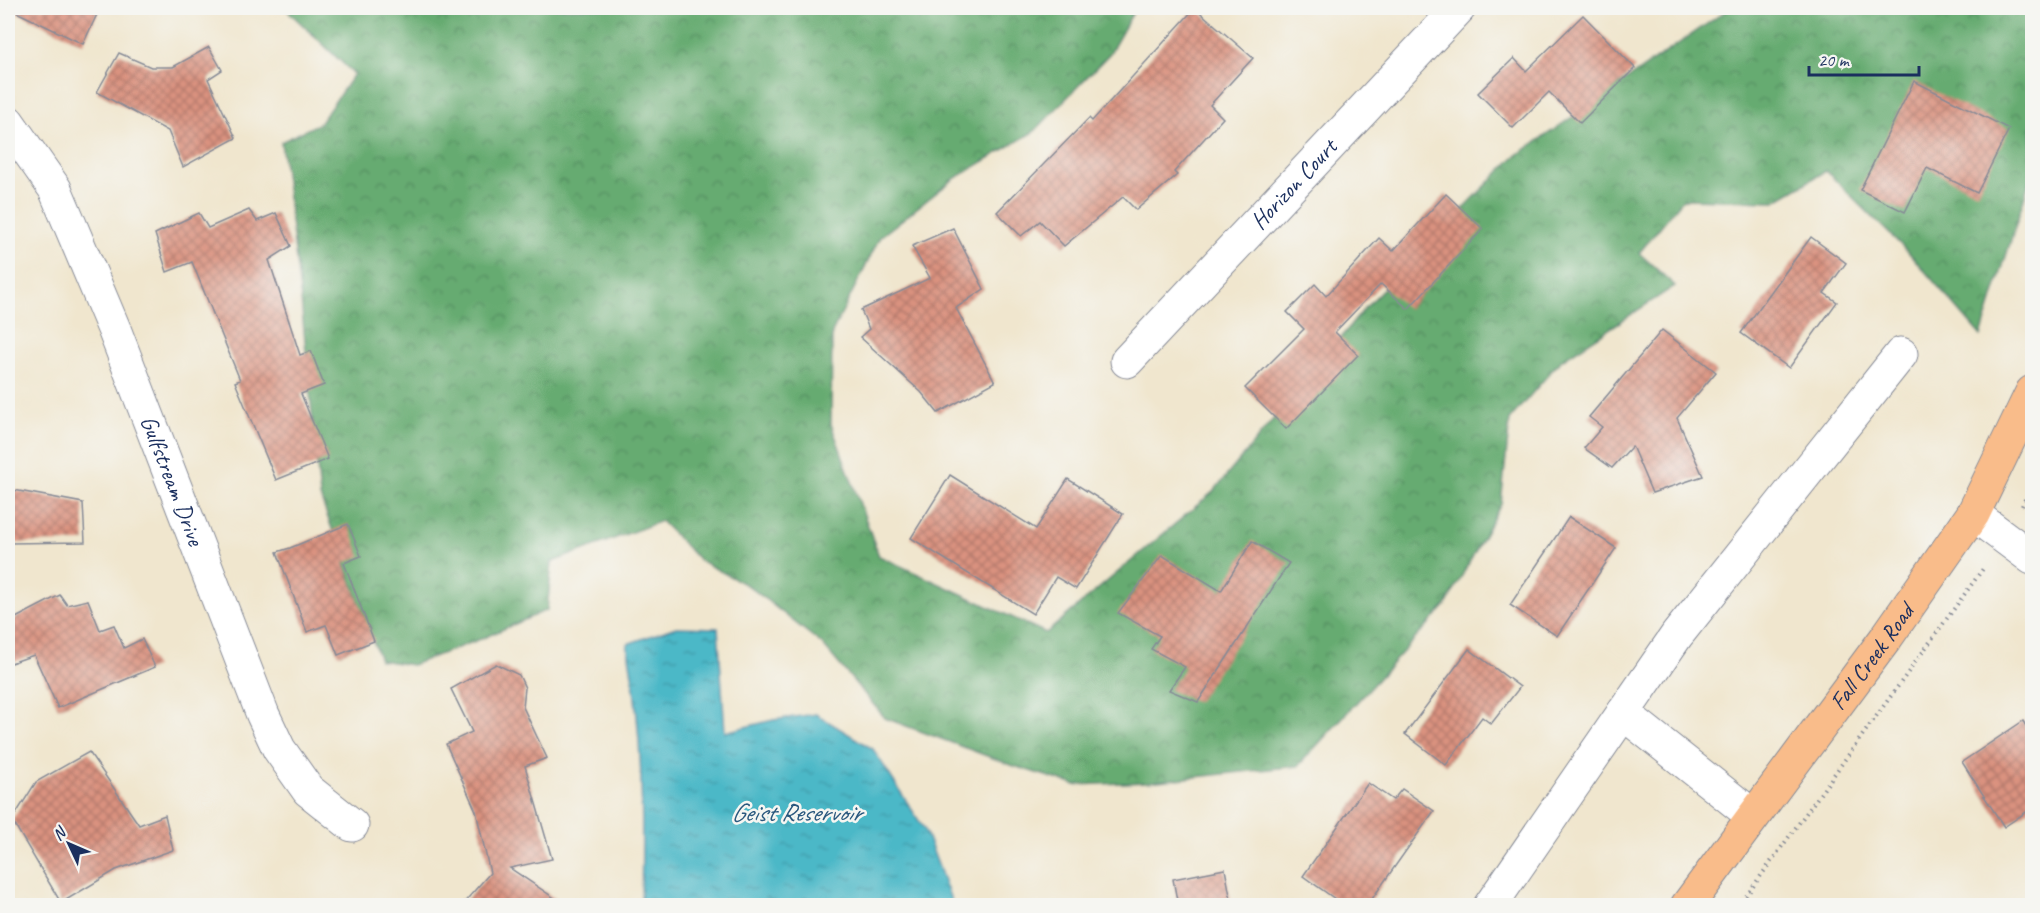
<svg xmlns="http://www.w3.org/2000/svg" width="2040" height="913" font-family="Caveat,sans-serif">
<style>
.forest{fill:url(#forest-crowns);stroke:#406d68;stroke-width:1.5}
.water{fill:url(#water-ripples);stroke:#347492;stroke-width:1.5}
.building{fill:url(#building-cross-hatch)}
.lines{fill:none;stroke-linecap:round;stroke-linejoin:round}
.street-casing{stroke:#868a96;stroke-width:35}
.primary-casing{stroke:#868a96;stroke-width:35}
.path{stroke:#868a96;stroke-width:4;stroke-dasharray:1.5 4.5;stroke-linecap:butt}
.street{stroke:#fff;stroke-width:33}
.primary{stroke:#f9bc8a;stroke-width:33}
.labels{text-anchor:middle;stroke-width:5;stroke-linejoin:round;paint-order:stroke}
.street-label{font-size:24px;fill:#1b2f5e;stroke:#f6f6f2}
.water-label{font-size:26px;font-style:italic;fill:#2a587e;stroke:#f6f6f2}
</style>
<defs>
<pattern id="forest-crowns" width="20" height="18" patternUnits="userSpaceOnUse" patternTransform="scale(1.5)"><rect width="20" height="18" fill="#66ab71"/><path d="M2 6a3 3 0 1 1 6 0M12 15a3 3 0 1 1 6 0" fill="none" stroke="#538c60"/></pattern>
<pattern id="water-ripples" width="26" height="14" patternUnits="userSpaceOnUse" patternTransform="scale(1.5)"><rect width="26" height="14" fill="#4cb8c7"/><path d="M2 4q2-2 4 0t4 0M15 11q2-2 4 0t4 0" fill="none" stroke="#3e96a5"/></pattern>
<pattern id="building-cross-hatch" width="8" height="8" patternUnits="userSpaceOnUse" patternTransform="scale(1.5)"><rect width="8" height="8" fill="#da927f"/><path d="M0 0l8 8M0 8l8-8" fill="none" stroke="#b0786b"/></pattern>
</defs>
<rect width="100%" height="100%" fill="#f6f6f2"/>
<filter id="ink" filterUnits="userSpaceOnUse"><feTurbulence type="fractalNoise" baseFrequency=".0167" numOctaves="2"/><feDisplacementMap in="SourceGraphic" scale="12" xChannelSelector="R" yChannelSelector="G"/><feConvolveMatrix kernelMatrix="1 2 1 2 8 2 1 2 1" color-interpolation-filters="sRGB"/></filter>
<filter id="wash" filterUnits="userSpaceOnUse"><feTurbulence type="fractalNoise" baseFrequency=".008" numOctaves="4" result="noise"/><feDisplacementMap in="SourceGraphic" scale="24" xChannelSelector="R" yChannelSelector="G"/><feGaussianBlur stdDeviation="1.35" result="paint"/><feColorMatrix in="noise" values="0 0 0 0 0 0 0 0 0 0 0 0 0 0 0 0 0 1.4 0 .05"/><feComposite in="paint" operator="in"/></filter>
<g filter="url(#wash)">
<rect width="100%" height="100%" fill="#f0e6ce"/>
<path class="forest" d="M 285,8 L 1141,8 L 1135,9 L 1110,53 L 1035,131 L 954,179 L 880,237 L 832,333 L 831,424 L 879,556 L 1046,633 L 1214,491 L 1365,308 L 1513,158 L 1730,8 L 2032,8 L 2032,173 L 1981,336 L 1910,254 L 1826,171 L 1775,201 L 1683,199 L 1639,253 L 1675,286 L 1560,361 L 1510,419 L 1501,504 L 1446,605 L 1298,766 L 1148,782 L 1075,785 L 1014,766 L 885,718 L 822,644 L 750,587 L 699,560 L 661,521 L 552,562 L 547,610 L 481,639 L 412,665 L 380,660 L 320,496 L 301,300 L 281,142 L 320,123 L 354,74 Z"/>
<path class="water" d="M 676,627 L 718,628 L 725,732 L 773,720 L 816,714 L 873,749 L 925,830 L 953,905 L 641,905 C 643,818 643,730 627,644 Z"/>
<g id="blocks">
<g class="building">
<path d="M 8,8 L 100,8 L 83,44 Z"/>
<path d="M 1195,8 L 1253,58 L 1210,105 L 1223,118 L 1174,172 L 1177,175 L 1136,210 L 1123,197 L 1064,246 L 1040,221 L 1021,236 L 997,212 L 1089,118 L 1092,121 Z"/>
<path d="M 1583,15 L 1635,68 L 1580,123 L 1549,92 L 1513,128 L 1478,93 L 1514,58 L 1526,71 Z"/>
<path d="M 209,47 L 222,70 L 208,79 L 236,138 L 183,167 L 168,131 L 97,92 L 119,53 L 151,67 L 173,67 Z"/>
<path d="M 1914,81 L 2009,129 L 1977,193 L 1927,168 L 1905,212 L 1860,190 Z"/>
<path d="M 1446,194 L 1483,229 L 1408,309 L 1381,284 L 1335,332 L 1358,355 L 1286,429 L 1245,388 L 1304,329 L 1287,312 L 1315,284 L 1326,296 L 1379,238 L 1393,251 Z"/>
<path d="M 249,210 L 257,221 L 276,213 L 291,246 L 269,260 L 300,355 L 311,351 L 324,385 L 301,394 L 328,459 L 276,480 L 235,382 L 240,380 L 192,262 L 167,272 L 155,234 L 199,213 L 208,228 Z"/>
<path d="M 953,228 L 984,289 L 956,308 L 995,382 L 938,413 L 921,392 L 860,337 L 869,329 L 861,310 L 930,278 L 912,246 Z"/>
<path d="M 1811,237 L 1846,263 L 1824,293 L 1837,302 L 1789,368 L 1741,333 Z"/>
<path d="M 1662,330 L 1716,372 L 1677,418 L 1703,476 L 1652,493 L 1632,446 L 1612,468 L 1584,448 L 1602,427 L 1589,417 Z"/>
<path d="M 950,475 L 1036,529 L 1068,479 L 1123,514 L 1076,589 L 1056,577 L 1033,614 L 911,538 Z"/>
<path d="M 8,489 L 83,503 L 85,542 L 8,543 Z"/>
<path d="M 1569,517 L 1616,548 L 1557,636 L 1510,605 Z"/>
<path d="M 348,524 L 361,556 L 344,563 L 374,641 L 338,655 L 326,625 L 307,632 L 277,552 L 290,548 Z"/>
<path d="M 1252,541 L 1289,563 L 1198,702 L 1169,690 L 1185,667 L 1151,649 L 1160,636 L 1118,613 L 1162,555 L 1221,591 Z"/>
<path d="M 60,595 L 67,605 L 88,600 L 100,630 L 114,625 L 124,648 L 142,639 L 155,667 L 58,708 L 34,655 L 8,664 L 8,622 Z"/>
<path d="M 1469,649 L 1520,687 L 1491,724 L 1482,717 L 1446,765 L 1405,734 Z"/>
<path d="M 496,664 L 519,675 L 525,688 L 523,707 L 547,758 L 525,766 L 552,859 L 510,868 L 566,906 L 461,906 L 490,873 L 476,811 L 446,744 L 472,732 L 451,689 Z"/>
<path d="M 2023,721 L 2032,736 L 2032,808 L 2004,827 L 1962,762 Z"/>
<path d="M 89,752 L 139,825 L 165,815 L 173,850 L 116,870 L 61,903 L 12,820 L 36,782 Z"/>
<path d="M 1368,783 L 1393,800 L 1402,789 L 1434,811 L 1367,906 L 1345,906 L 1303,876 Z"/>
<path d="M 1225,869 L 1232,906 L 1178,906 L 1173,879 Z"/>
</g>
</g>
</g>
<g filter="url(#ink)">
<use href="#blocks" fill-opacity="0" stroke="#868a96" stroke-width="1.5"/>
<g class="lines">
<defs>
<g id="street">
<path id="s1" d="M 8,122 L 55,189 L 114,329 L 263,715 L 279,749 L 308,790 L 352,825"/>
<path id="s2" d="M 1127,361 L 1459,8"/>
<path d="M 1973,514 L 2032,558"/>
<path d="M 1623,713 L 1753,816"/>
<path d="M 1490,906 L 1677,635 L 1901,354"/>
</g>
<g id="primary">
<path id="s3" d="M 1687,906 L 1886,638 L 1973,514 L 2032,392"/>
</g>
</defs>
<use href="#street" class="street-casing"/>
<use href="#primary" class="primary-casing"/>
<g class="path">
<path d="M 2022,506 L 2032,483"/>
<path d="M 1739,906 L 1985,566"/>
</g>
<use href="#street" class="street"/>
<use href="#primary" class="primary"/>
</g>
</g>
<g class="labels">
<g class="street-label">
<text dy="8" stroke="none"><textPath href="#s2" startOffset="243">Horizon Court</textPath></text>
<text dy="8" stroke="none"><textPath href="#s1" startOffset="396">Gulfstream Drive</textPath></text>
<text dy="8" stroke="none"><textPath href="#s3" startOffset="310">Fall Creek Road</textPath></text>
</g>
<g class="water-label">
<text x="796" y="821">Geist Reservoir</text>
</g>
</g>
<rect width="2040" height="913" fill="none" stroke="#f6f6f2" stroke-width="30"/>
<g transform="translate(69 844) rotate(314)" stroke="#f6f6f2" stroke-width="4.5" paint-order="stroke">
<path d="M0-4.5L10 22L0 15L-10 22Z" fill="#1b2f5e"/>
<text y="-9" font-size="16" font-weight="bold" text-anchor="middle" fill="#1b2f5e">N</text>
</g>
<path d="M1809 66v9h110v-9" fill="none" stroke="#1b2f5e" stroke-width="3"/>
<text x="1818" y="66" font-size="18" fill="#1b2f5e" stroke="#f6f6f2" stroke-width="4.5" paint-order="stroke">20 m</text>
</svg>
